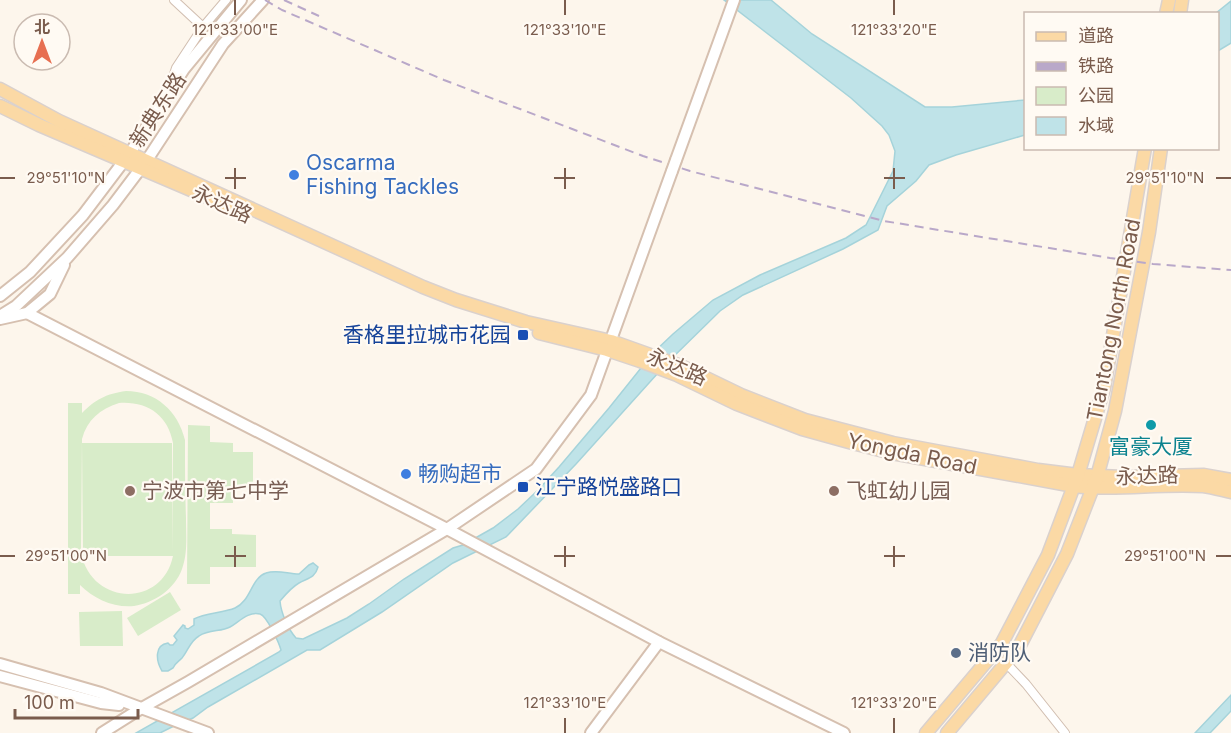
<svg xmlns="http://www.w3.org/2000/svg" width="1231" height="733" font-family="Inter,'Noto Sans SC',sans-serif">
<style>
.green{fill:#d8ecc9;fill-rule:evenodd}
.water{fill:#bfe3e8;stroke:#a5d3da;stroke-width:1.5}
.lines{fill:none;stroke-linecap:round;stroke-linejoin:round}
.street-casing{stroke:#d1beb0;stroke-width:10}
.secondary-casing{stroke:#d6c0b0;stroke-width:14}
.primary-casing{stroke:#dad1cd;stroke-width:15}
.street{stroke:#fff;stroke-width:8}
.secondary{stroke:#fff;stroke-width:10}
.primary{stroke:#fbd9a5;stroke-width:12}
.rail{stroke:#b9a8c9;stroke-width:2;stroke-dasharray:9 6;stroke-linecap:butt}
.secondary-bridge-casing{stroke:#d6c0b0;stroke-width:14;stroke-linecap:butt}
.secondary-bridge{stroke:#fff;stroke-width:10}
.ticks{fill:none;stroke:#7a5c4d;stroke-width:2}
.shop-dot{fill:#3f7fe0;stroke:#fffaf3;stroke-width:2}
.transit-dot{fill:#1a4fb4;stroke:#fffaf3;stroke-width:2}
.culture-dot{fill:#0f9aa8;stroke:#fffaf3;stroke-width:2}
.education-dot{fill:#8d6e63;stroke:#fffaf3;stroke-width:2}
.service-dot{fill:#5c6f8a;stroke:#fffaf3;stroke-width:2}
.labels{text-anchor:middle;stroke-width:4.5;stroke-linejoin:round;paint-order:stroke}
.street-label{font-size:21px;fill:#7a5c4d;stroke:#fffaf3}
.shop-label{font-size:21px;fill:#366cbe;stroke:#fffaf3;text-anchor:start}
.transit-label{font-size:21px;fill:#164399;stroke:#fffaf3;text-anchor:end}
.culture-label{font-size:21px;fill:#0d838f;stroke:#fffaf3}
.education-label{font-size:21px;fill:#785e54;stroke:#fffaf3;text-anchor:start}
.service-label{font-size:21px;fill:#4e5e75;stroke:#fffaf3;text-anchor:start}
.ticks-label{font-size:15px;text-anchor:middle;fill:#7a5c4d;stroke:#fffaf3;stroke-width:4.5;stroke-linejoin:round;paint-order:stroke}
</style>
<rect width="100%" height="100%" fill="#fdf6ec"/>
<g class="green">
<path d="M 126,391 C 156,391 178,411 185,440 C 185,466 185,492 186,518 C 186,534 188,553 182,569 C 175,589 154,603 134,606 C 114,608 94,599 80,585 L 80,594 L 68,594 L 68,403 L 82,403 L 82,413 C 96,399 106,394 126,391 ZM 119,403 C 147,401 168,415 173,443 L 172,554 L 172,443 L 82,443 L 83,556 L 173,556 C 162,608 92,606 81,553 L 82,439 C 87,420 100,409 119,403 Z"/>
<path d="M 188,425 L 210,426 L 210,442 L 233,443 L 233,452 L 253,452 L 253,487 L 233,487 L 233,503 L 210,503 L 210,529 L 232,529 L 232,534 L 256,535 L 256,567 L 210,567 L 210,584 L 187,584 Z"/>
<path d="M 170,592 L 181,610 L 138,636 L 127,618 Z"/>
<path d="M 122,611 L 123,646 L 80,646 L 79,612 Z"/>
</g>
<g class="water">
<path d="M 724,0 L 771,0 L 812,34 L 925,107 L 952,107 L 1025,100 L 1025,135 L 956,155 L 929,165 L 916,181 L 887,206 L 878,230 L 843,249 L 743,295 L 720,311 L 667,363 L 576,464 L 506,537 L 453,563 L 382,612 L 320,650 L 307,650 L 208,707 L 193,718 L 176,725 L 160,733 L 136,733 L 279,652 L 281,650 C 279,643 267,616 260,614 C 248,611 239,622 230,627 C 221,632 209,629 199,636 C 190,641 188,651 182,658 C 178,662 175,663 173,668 L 168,671 L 162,671 C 156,661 154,645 168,643 L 170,645 L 173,645 L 177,640 L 174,636 L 183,625 L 185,626 L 185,628 L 188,629 L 194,625 L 194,619 C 205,613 223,613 235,608 C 251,601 251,578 266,573 C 277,569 288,574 299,574 L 309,565 L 313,563 L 318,567 C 315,578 308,578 299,583 C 292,587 285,595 280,601 C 281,613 288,629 296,638 L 303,639 L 347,618 L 369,604 L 404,579 L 453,548 L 463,545 L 493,528 L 518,509 L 537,491 L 559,467 L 609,408 L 653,353 L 673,334 L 713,300 L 760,275 L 846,238 L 866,225 L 893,171 L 895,151 L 889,135 L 882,126 L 851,98 Z"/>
<path d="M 1231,1 L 1231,43 L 1218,51 L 1218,14 L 1216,13 Z"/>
<path d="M 1231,695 L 1231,711 L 1210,733 L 1195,733 Z"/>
</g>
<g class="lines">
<defs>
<g id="street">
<path d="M 174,0 L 203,27"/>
<path d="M 170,86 L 176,68 L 203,27 L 226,0"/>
<path d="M 1006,663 L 1026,684 L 1065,733"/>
</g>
<g id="secondary">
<path d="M 676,160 L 734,0"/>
<path d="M 0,296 L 30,272 L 83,215 L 130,153 L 184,69 L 241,0"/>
<path d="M 27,313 L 447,529 L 659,642 L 844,733"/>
<path d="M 0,316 L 16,306 L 67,258 L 113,205 L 147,160 L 223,44 L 263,0"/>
<path d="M 0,319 L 27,313 L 50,294 L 64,265"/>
<path d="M 0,664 L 101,693 L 208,733"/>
<path d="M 0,676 L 101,703 L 119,705"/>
<path d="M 102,733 L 140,709 L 188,682 L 447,529 L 536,469 L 591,395 L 672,171"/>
<path d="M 591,733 L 659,642"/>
</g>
<g id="primary">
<path d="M 1166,14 L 1169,0"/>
<path d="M 1180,14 L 1182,0"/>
<path d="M 0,89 L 59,121 L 423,287 L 456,300 L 526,322 L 611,341 L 681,366 L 741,395 L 805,420 L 893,443 L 1038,470 L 1078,475 L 1123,477 L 1204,475 L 1231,480"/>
<path d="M 0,106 L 39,125 L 238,210"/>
<path d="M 539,333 L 607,350 L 640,361 L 677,375 L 737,404 L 802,429 L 849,442 L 892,453 L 1074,486 C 1117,491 1160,483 1203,486 C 1212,487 1222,490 1231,492"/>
<path d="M 926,733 L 1002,643 L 1048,555 L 1078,475 L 1104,388 L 1145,148"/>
<path d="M 947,733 L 1006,663 L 1019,647 L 1067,554 L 1097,477 L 1115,411 L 1149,232 L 1161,148"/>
</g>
</defs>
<use href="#street" class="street-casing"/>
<use href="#secondary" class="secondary-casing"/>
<use href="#primary" class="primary-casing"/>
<use href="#street" class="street"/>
<use href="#secondary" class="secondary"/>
<use href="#primary" class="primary"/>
<g class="rail">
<path d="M 265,0 L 282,10 L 444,80 L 643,156 L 690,171 L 884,221 L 1110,258 L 1153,264 L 1231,270"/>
<path d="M 284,0 L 319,16"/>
</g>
<defs>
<path id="secondary-bridge" d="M 672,171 L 676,160"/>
</defs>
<use href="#secondary-bridge" class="secondary-bridge-casing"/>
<use href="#secondary-bridge" class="secondary-bridge"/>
</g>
<path class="ticks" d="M 235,0 L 235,15M 565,0 L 565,15M 894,0 L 894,15M 235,168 L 235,189M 565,168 L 565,189M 894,168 L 894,189M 0,178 L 15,178M 225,178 L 246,178M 554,178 L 575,178M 884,178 L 905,178M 1216,178 L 1231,178M 235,546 L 235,567M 565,546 L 565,567M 894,546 L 894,567M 0,556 L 15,556M 225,556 L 246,556M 554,556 L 575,556M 884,556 L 905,556M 1216,556 L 1231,556M 565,718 L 565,733M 894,718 L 894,733"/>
<g class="shop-dot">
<circle cx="294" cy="175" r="6"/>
<circle cx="406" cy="474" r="6"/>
</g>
<g class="transit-dot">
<rect x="517" y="329" width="12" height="12" rx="3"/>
<rect x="517" y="481" width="12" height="12" rx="3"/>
</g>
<circle class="culture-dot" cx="1151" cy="425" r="6"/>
<g class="education-dot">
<circle cx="130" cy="491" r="6"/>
<circle cx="834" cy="491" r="6"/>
</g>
<circle class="service-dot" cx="956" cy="653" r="6"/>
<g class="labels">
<g class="street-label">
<text transform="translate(158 110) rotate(-57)" y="7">新典东路</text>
<text transform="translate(222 204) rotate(24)" y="7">永达路</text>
<text transform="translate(1114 320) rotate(-79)" y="7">Tiantong North Road</text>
<text transform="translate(677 367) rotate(23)" y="7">永达路</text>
<text transform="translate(912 454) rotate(12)" y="7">Yongda Road</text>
<text transform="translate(1147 476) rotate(-2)" y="7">永达路</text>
</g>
<g class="shop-label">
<text x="306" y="170">Oscarma<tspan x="306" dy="24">Fishing Tackles</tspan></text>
<text x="418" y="481">畅购超市</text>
</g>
<g class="transit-label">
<text x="511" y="342">香格里拉城市花园</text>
<text x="535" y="494" text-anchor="start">江宁路悦盛路口</text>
</g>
<g class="culture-label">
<text x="1151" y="454">富豪大厦</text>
</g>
<g class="education-label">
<text x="142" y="498">宁波市第七中学</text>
<text x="846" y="498">飞虹幼儿园</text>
</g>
<g class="service-label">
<text x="968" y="660">消防队</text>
</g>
</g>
<g class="ticks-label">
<text x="235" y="35">121°33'00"E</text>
<text x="565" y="35">121°33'10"E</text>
<text x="894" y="35">121°33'20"E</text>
<text x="66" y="183">29°51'10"N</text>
<text x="1165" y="183">29°51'10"N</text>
<text x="66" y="561">29°51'00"N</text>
<text x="1165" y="561">29°51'00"N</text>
<text x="565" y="708">121°33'10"E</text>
<text x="894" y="708">121°33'20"E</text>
</g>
<rect x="1024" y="12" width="195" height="138" fill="#fffaf3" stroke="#cabbb1" stroke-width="1.5"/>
<rect x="1036" y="32" width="30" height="9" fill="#fbd9a5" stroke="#cabbb1" stroke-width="1.5"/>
<text x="1078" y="42" font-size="18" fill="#7a5c4d">道路</text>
<rect x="1036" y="62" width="30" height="9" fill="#b9a8c9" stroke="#cabbb1" stroke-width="1.5"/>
<text x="1078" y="72" font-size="18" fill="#7a5c4d">铁路</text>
<rect x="1036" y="87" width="30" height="18" fill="#d8ecc9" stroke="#cabbb1" stroke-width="1.5"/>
<text x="1078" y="102" font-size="18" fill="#7a5c4d">公园</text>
<rect x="1036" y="117" width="30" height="18" fill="#bfe3e8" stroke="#cabbb1" stroke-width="1.5"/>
<text x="1078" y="132" font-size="18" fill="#7a5c4d">水域</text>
<g transform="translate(42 42)"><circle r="28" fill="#fffaf3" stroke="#cabbb1" stroke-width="1.5"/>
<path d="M0-4.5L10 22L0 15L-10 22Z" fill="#e76f51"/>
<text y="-9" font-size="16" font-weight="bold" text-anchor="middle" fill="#7a5c4d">北</text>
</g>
<path d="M15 709v9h123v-9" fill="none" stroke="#7a5c4d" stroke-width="3"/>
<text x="24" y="709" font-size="18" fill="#7a5c4d" stroke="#fffaf3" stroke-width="4.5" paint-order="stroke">100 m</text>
</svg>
